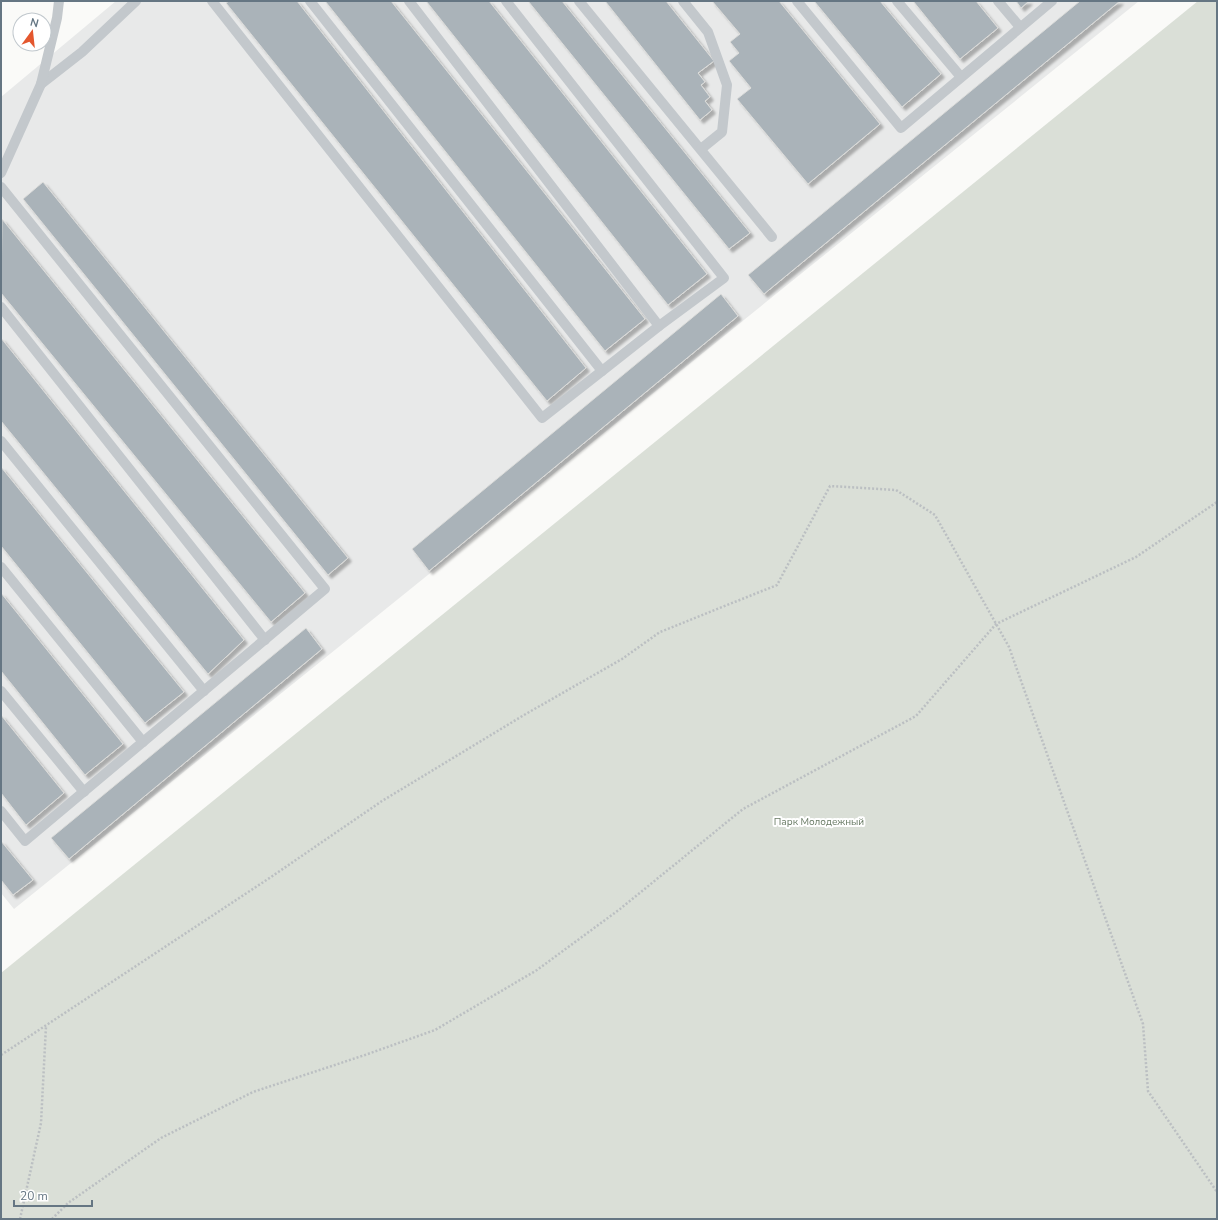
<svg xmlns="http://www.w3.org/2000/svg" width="1218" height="1220" font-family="'Nunito Sans',sans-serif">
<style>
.built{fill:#e8e9e9}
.green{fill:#dadfd7}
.building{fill:#aab3b9;stroke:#dcdcda;filter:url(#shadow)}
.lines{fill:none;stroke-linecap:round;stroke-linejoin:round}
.path{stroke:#bbbfc2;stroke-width:2.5;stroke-dasharray:2 2;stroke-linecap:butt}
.lane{stroke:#c3c8cc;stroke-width:10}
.labels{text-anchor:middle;stroke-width:4;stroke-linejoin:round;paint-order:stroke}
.park-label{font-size:10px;fill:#687a64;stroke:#fff}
</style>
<defs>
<filter id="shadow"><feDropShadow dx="3.5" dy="3.5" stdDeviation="1" flood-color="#0004"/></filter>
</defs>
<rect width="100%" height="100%" fill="#fafaf8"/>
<path class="built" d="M 116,1 L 1139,1 L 14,909 L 1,893 L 1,97 Z"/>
<path class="green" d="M 1198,1 L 1217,1 L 1217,1219 L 1,1219 L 1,973 Z"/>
<g class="building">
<path d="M 229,1 L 297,1 L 586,368 L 547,401 L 226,3 Z"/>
<path d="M 325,1 L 391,1 L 645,319 L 605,351 Z"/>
<path d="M 426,1 L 489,1 L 707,274 L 668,305 Z"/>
<path d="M 528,1 L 562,1 L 750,233 L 729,249 Z"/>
<path d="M 605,1 L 666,1 L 714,61 L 698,73 L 705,82 L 701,85 L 710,97 L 705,101 L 712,110 L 700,120 Z"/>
<path d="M 712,1 L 779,1 L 880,124 L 808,184 L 737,99 L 751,88 L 729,61 L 739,53 L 730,42 L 740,34 Z"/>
<path d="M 814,1 L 880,1 L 941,74 L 902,107 Z"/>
<path d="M 913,1 L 976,1 L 998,28 L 960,59 Z"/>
<path d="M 1016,1 L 1029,1 L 1021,8 Z"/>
<path d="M 1080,1 L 1120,1 L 764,294 L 748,275 Z"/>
<path d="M 43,182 L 348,558 L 328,575 L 23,199 Z"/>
<path d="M 2,219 L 305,593 L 271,622 L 1,293 Z"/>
<path d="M 721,294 L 738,316 L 429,571 L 412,549 Z"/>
<path d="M 1,338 L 244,640 L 208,674 L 1,421 Z"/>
<path d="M 1,467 L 184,692 L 145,723 L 1,546 Z"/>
<path d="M 1,593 L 123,744 L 85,775 L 1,671 Z"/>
<path d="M 306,628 L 322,649 L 69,859 L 51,838 Z"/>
<path d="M 1,715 L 64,793 L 26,825 L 1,793 Z"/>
<path d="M 1,841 L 33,880 L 13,895 L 1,880 Z"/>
</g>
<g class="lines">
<g class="path">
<path d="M 1,1055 L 271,877 L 382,801 L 524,715 L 622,659 L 660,632 L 777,585 L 830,486 L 896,490 L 935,515 L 1009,647 L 1143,1024 L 1148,1091 L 1217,1192"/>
<path d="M 20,1219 L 41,1123 L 46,1026"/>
<path d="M 52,1219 L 68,1203 L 161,1138 L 253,1092 L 365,1055 L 435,1030 L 537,970 L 620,909 L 743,809 L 916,716 L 996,624 L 1136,557 L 1217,502"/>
</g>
<g class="lane">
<path d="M 212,1 L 542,418 L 602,371"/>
<path d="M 310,1 L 602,371 L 659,326"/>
<path d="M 409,1 L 659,326 L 724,278 L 506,1"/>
<path d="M 579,1 L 772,237"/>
<path d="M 683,1 L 708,32 L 727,85 L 722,132 L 701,149"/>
<path d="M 797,1 L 901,128 L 1052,1"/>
<path d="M 897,1 L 961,77"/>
<path d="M 998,1 L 1020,27"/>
<path d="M 41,84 L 82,52 L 136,1"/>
<path d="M 1,173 L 41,84 L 57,18 L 59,1"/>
<path d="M 1,187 L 325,589 L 25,841 L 1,811"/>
<path d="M 1,307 L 265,640"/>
<path d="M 1,441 L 204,691"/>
<path d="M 1,567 L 143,742"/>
<path d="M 1,691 L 84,792"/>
</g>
</g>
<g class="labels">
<g class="park-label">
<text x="819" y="825">Парк Молодежный</text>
</g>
</g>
<rect width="1218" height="1220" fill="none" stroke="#657683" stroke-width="4"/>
<g transform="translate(32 32) rotate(15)"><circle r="19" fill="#ffffff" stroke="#c1c8cd"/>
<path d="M0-3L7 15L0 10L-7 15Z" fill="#e4572e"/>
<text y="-6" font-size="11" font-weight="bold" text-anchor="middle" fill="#657683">N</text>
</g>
<path d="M14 1200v6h78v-6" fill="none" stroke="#657683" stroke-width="2"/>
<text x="20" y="1200" font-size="12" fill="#657683" stroke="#ffffff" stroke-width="3" paint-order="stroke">20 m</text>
</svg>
